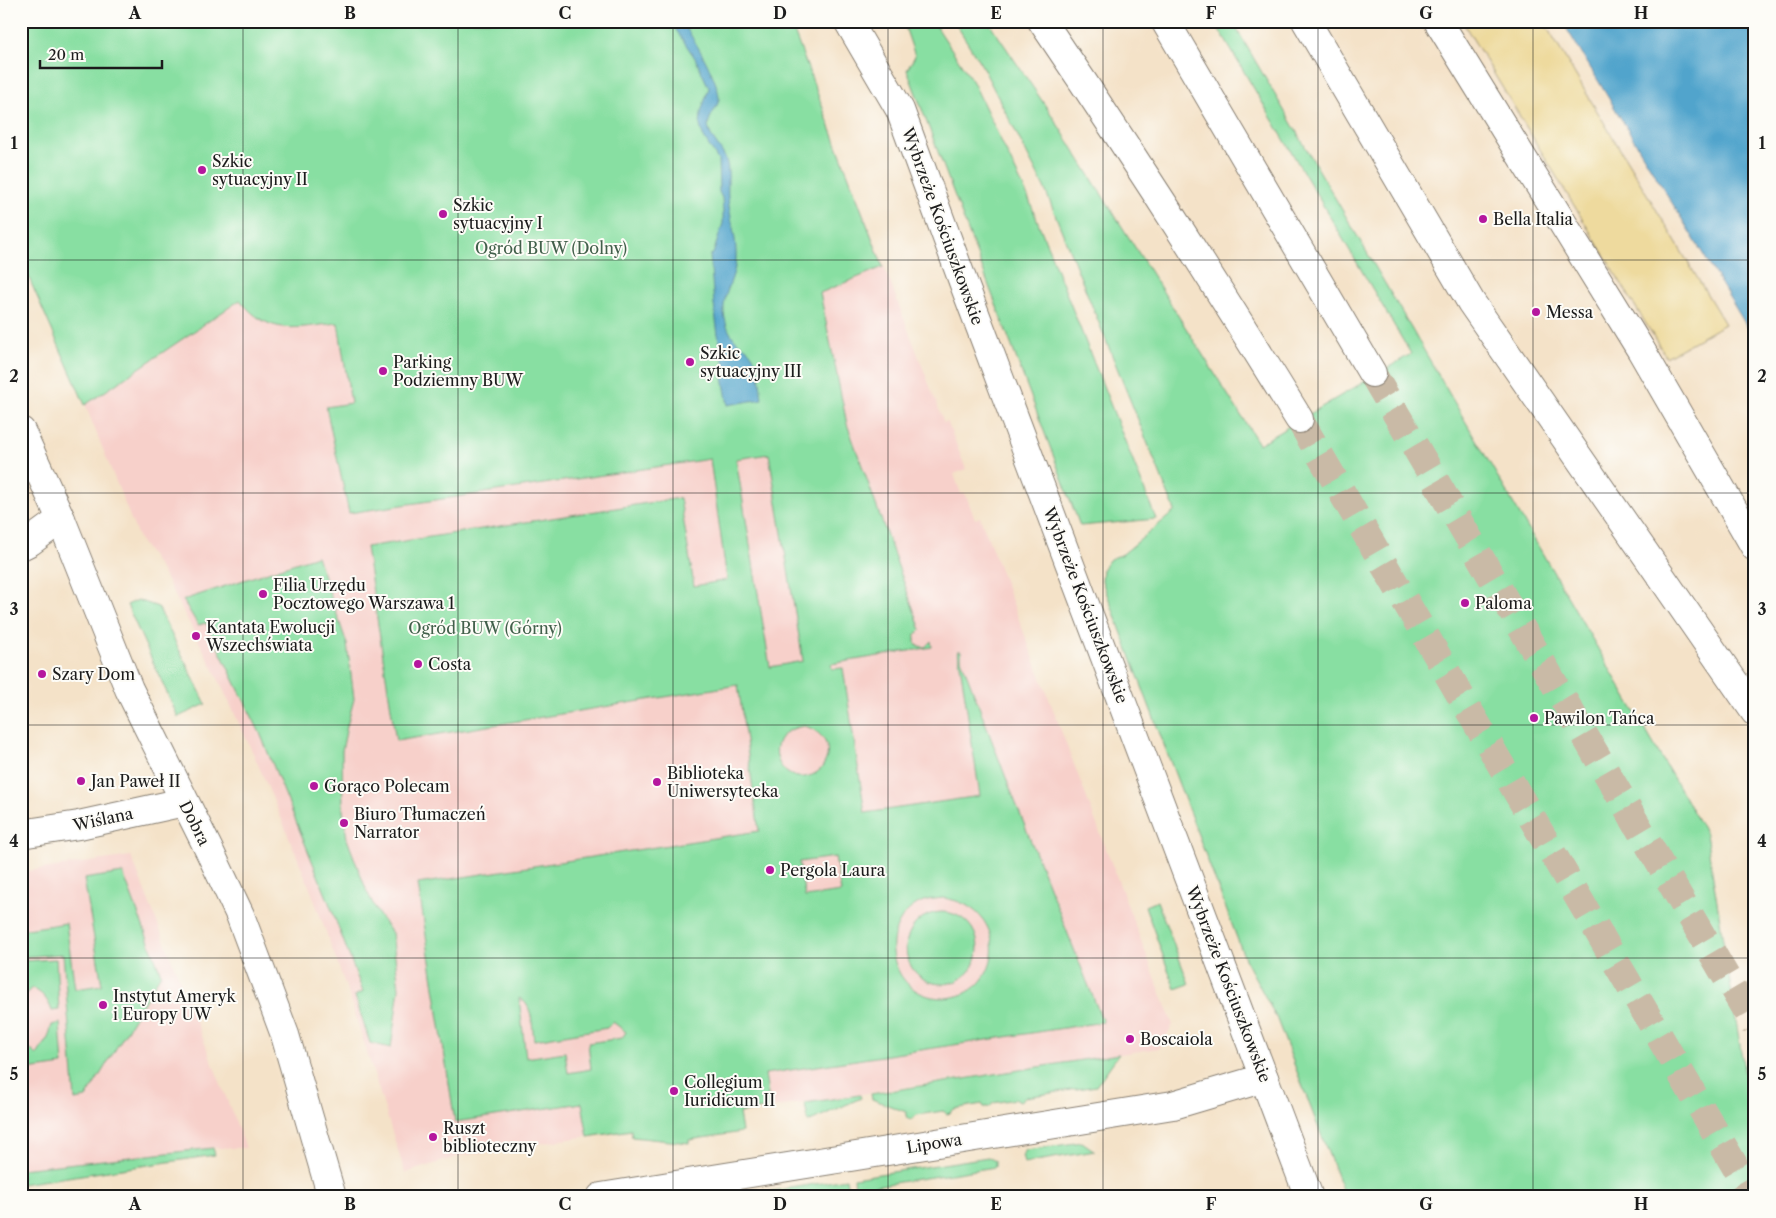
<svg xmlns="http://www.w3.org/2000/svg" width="1776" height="1218" font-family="'Libre Caslon Text',serif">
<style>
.built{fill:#f7d0ca}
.green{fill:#88dfa2;stroke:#527e5f;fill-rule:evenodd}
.sand{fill:#eeda9e;stroke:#857b5d}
.water{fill:#51a4cc;stroke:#366074}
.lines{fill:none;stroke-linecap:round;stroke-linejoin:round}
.primary-tunnel{stroke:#c9baa6;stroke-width:28;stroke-dasharray:28 14;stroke-linecap:butt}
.street-casing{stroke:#887f72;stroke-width:30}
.secondary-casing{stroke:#887f72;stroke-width:30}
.primary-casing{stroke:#887f72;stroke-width:30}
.street{stroke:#fff;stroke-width:28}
.secondary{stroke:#fff;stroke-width:28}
.primary{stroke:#fff;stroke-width:28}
.grid{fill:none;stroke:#1c1c1c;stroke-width:1;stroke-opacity:0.55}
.poi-dot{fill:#b5179e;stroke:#fdfcf7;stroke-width:2}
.labels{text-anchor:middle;stroke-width:4;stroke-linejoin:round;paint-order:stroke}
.poi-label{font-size:16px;fill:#1c1c1c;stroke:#fdfcf7;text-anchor:start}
.street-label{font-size:16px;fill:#1c1c1c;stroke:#fdfcf7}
.park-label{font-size:16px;fill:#42604b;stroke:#fdfcf7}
.neatline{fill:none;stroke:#1c1c1c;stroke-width:2}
.grid-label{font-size:16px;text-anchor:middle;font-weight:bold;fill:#1c1c1c}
</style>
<rect width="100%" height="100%" fill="#fdfcf7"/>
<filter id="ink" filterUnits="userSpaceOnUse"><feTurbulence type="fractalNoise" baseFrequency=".02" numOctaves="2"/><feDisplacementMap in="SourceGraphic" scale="10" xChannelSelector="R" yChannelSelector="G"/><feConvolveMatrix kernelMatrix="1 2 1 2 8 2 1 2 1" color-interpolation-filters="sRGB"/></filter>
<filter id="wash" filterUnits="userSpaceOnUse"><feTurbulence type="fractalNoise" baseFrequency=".0096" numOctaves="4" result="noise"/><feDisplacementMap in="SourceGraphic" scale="20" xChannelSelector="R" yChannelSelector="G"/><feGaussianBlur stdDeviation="1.12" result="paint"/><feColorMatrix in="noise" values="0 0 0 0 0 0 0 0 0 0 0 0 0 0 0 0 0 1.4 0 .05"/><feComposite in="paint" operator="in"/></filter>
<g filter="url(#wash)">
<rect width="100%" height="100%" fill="#f4e2c8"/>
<g class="built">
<path d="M 21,21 L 790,21 L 944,423 L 947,421 L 966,469 L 954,474 L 961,494 L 965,493 L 975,519 L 980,517 L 1173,1025 L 1159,1048 L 460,1156 L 405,1173 L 350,998 L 311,891 L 279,813 L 253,753 L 214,670 L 163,573 L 139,539 L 80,392 L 21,260 Z"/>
<path d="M 131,856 L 246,1148 L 213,1148 L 21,1169 L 21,872 Z"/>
</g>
<g class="green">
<path d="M 21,21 L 790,21 L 883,267 L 820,293 L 847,424 L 921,630 L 915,635 L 915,642 L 918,646 L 925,647 L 931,641 L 932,647 L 831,664 L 832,669 L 843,668 L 865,813 L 980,796 L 958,651 L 961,651 L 961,659 L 1011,791 L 1103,1022 L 765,1074 L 770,1108 L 739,1113 L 742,1132 L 689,1140 L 689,1143 L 632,1137 L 631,1130 L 588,1137 L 582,1103 L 455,1122 L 418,884 L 759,831 L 738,685 L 396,741 L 366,547 L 680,498 L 694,586 L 727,580 L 710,459 L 349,513 L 326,407 L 351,403 L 338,323 C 297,327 270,338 240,300 L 85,405 L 21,260 ZM 769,454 L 803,661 L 770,667 L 736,459 ZM 805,726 C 821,731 834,746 824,764 C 821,770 816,774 809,776 C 776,786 758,731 805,726 ZM 835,857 L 841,892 L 805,897 L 799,862 ZM 943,898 C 1013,907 1005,998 942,998 C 889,997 874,925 921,902 C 927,899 936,899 943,898 ZM 519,998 C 533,1004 532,1026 534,1040 L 607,1028 L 613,1022 L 626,1032 L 622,1038 L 588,1043 L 591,1069 L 568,1073 L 565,1052 L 526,1058 Z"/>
<path d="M 903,21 L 933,21 L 973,82 L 1028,197 L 1156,519 L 1080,526 L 907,70 L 915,56 Z"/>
<path d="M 954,21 L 988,21 L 1051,114 L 1259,444 L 1411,354 L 1214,21 L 1232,21 L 1706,834 L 1748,1095 L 1755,1095 L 1755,1197 L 1345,1197 L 1276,1017 L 1245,959 L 1102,581 L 1103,568 L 1110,559 L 1123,554 L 1175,511 L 1044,187 L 982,66 Z"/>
<path d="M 317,556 L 347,644 L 353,690 L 354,699 L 347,726 L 342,751 L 343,810 L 347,839 L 367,892 L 379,915 L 392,933 L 399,988 L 391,1048 L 370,1043 L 355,996 L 363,992 L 328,900 L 260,733 L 206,623 L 198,625 L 183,600 Z"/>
<path d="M 138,600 L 158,607 L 206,704 L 178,717 L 127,605 Z"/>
<path d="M 123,873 L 161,974 L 86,1098 L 75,1100 L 63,954 L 21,957 L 21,930 L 66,923 L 75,989 L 102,985 L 84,879 Z"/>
<path d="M 1157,901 L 1189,984 L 1175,989 L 1145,906 Z"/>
<circle cx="942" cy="948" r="36"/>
<path d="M 56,959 L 59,1010 L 52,1011 C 48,999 42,993 32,988 L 21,998 L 21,961 Z"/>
<path d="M 60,1023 L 63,1065 L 21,1071 L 21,1040 L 26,1046 L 37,1055 L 48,1038 L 52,1025 Z"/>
<path d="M 1119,1054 L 1096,1086 L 1026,1097 L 1020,1102 L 1015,1099 L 993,1103 L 990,1107 L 984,1107 L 982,1104 L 954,1109 L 950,1113 L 947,1114 L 943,1111 L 917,1115 L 912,1119 L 908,1118 L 906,1112 L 872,1099 L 871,1094 Z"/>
<path d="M 860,1095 L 861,1098 L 808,1122 L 805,1103 Z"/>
<path d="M 1082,1142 L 1095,1151 L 1024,1163 L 1022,1155 L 1026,1150 Z"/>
<path d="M 213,1148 L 215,1155 L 21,1184 L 21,1169 Z"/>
<path d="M 988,1157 L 995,1161 L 995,1167 L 855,1189 L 854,1178 Z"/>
<path d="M 846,1179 L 848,1191 L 809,1197 L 736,1197 Z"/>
</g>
<path class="sand" d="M 1462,21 L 1543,21 L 1725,324 L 1666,357 Z"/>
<g class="water">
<path d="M 670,21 L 681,21 C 692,35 720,82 719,99 C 718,109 705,119 709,130 C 712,141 722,149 726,160 C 730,172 727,185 728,198 C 730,218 737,238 736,258 C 736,277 722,294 724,313 C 726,327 730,336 741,345 C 744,347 748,349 750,352 C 760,364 760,385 762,399 L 728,405 L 723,377 L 726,370 L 718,335 L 714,305 L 710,255 L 713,254 L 723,223 L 723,212 L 722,198 L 719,192 L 718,160 L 704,138 L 700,126 L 701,112 L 709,88 L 695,58 Z"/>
<path d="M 1562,21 L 1755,21 L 1755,340 Z"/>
</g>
</g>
<g filter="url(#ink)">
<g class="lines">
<g class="primary-tunnel">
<path d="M 1372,373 L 1755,1026"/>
<path d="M 1299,419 L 1753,1197"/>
</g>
<defs>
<g id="street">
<path d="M 848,21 L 900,110 L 965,287 L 1309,1197"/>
<path d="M 1306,21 L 1471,302 L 1755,712"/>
<path d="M 1438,21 L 1641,350 L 1755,547"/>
<path d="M 21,546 L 31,541 L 61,519"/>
<path d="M 21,834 L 79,825 L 184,802"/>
<path d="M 601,1197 L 1173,1105 L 1264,1078"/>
</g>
<path id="secondary" d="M 21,431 L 61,519 L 129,689 L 209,850 L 240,915 L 285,1035 L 332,1197"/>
<g id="primary">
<path d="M 1042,21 C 1131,152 1216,284 1299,419"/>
<path d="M 1165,21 L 1372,373"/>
</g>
</defs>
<use href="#street" class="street-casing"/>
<use href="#secondary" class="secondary-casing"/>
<use href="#primary" class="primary-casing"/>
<use href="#street" class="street"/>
<use href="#secondary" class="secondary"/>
<use href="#primary" class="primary"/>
</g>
</g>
<path class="grid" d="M 243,21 L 243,1197M 458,21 L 458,1197M 673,21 L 673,1197M 888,21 L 888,1197M 1103,21 L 1103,1197M 1318,21 L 1318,1197M 1533,21 L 1533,1197M 21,260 L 1755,260M 21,493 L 1755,493M 21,725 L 1755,725M 21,958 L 1755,958"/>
<g class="poi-dot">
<circle cx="202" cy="170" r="5"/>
<circle cx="443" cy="214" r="5"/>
<circle cx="1483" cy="219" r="5"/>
<circle cx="1536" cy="312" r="5"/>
<circle cx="690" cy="362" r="5"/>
<circle cx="383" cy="371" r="5"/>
<circle cx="263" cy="594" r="5"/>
<circle cx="1465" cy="603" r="5"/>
<circle cx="196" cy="636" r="5"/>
<circle cx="418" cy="664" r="5"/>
<circle cx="42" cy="674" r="5"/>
<circle cx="1534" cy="718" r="5"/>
<circle cx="81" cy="781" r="5"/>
<circle cx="657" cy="782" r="5"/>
<circle cx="314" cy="786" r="5"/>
<circle cx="344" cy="823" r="5"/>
<circle cx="770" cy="870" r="5"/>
<circle cx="103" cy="1005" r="5"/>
<circle cx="1130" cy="1039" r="5"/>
<circle cx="674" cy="1091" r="5"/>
<circle cx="433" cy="1137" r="5"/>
</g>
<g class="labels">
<g class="poi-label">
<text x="212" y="167">Szkic<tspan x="212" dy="18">sytuacyjny II</tspan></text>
<text x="453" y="211">Szkic<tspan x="453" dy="18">sytuacyjny I</tspan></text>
<text x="1493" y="225">Bella Italia</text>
<text x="1546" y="318">Messa</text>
<text x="700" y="359">Szkic<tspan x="700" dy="18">sytuacyjny III</tspan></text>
<text x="393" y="368">Parking<tspan x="393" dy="18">Podziemny BUW</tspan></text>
<text x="273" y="591">Filia Urzędu<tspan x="273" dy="18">Pocztowego Warszawa 1</tspan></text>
<text x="1475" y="609">Paloma</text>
<text x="206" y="633">Kantata Ewolucji<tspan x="206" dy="18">Wszechświata</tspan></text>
<text x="428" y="670">Costa</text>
<text x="52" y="680">Szary Dom</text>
<text x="1544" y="724">Pawilon Tańca</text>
<text x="667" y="779">Biblioteka<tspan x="667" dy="18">Uniwersytecka</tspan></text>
<text x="91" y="787">Jan Paweł II</text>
<text x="324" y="792">Gorąco Polecam</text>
<text x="354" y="820">Biuro Tłumaczeń<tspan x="354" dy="18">Narrator</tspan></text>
<text x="780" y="876">Pergola Laura</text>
<text x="113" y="1002">Instytut Ameryk<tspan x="113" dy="18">i Europy UW</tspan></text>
<text x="1140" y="1045">Boscaiola</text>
<text x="684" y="1088">Collegium<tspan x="684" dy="18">Iuridicum II</tspan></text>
<text x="443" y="1134">Ruszt<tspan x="443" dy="18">biblioteczny</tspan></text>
</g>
<g class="street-label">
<text transform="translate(943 226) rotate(70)" y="6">Wybrzeże Kościuszkowskie</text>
<text transform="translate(1086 605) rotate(69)" y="6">Wybrzeże Kościuszkowskie</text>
<text transform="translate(103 819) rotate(-12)" y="6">Wiślana</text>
<text transform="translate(195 823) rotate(63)" y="6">Dobra</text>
<text transform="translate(1229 984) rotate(69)" y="6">Wybrzeże Kościuszkowskie</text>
<text transform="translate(934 1143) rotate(-9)" y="6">Lipowa</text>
</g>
<g class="park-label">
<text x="551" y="254">Ogród BUW (Dolny)</text>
<text x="485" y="634">Ogród BUW (Górny)</text>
</g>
</g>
<rect width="1776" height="1218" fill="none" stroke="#fdfcf7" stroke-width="55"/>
<path d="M40 60v8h122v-8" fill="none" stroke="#1c1c1c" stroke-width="2.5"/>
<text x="48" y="60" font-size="15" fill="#1c1c1c" stroke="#fdfcf7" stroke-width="4" paint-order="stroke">20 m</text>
<rect x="28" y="28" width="1720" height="1162" class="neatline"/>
<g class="grid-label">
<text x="135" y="19">A</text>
<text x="350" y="19">B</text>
<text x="565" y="19">C</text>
<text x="780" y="19">D</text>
<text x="996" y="19">E</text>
<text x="1211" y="19">F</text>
<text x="1426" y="19">G</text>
<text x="1641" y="19">H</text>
<text x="14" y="149">1</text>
<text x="1762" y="149">1</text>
<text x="14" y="382">2</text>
<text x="1762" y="382">2</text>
<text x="14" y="615">3</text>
<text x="1762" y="615">3</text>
<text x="14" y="847">4</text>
<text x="1762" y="847">4</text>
<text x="14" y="1080">5</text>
<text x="1762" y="1080">5</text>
<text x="135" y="1210">A</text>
<text x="350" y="1210">B</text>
<text x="565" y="1210">C</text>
<text x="780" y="1210">D</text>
<text x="996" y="1210">E</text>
<text x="1211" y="1210">F</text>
<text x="1426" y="1210">G</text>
<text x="1641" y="1210">H</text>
</g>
</svg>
